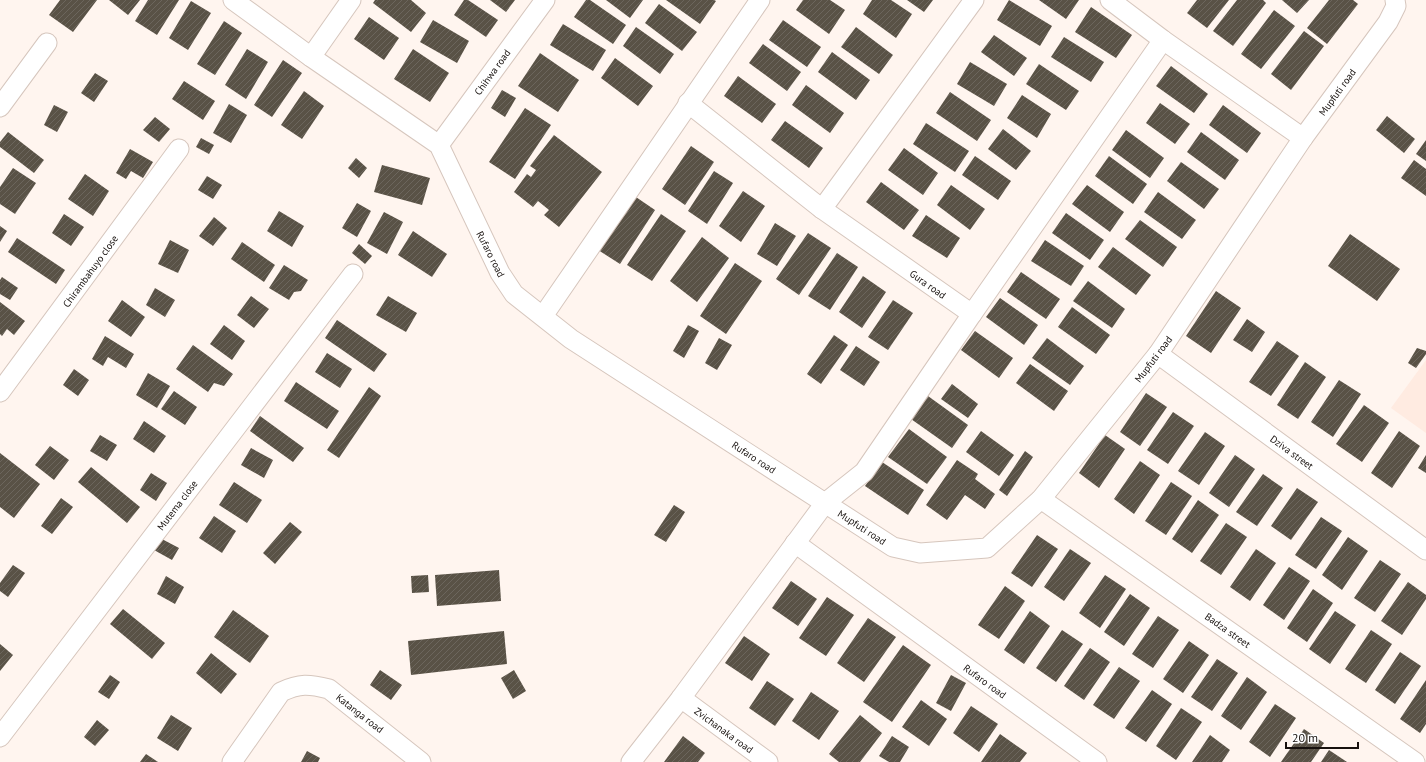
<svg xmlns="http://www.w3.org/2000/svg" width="1426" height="762" font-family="'PT Sans',sans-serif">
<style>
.built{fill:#ffebe1}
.building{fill:url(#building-hatch)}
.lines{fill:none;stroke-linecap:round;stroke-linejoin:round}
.minor-casing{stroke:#d6c6bd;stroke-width:21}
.minor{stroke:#fff;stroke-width:19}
.labels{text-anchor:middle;stroke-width:4;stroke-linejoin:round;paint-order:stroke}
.street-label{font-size:10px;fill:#17110e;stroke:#fff}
</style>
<defs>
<pattern id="building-hatch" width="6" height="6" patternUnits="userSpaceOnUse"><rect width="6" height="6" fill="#595246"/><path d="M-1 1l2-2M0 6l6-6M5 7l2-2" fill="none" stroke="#6c665d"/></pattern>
</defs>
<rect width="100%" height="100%" fill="#fff5ef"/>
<path class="built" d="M 1426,360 L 1426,433 L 1391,408 Z"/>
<g class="building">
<path d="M 60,0 L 97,0 L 73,32 L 49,15 Z"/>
<path d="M 109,0 L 140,0 L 128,15 Z"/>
<path d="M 148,0 L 179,0 L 157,35 L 135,21 Z"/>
<path d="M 375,0 L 411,0 L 426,13 L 411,32 L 373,3 Z"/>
<path d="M 464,0 L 468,0 L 498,20 L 486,37 L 454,15 Z"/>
<path d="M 490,0 L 515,0 L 506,12 Z"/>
<path d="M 586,0 L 590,0 L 626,25 L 613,44 L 574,17 Z"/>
<path d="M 606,0 L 643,0 L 630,18 Z"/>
<path d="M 666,0 L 714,0 L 716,1 L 700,24 Z"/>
<path d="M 803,0 L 830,0 L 845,10 L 829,34 L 796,10 Z"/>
<path d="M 872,0 L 891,0 L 912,14 L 896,38 L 863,14 Z"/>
<path d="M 907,0 L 933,0 L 924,12 Z"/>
<path d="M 1009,0 L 1052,26 L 1040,46 L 997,20 Z"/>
<path d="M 1039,0 L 1079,0 L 1066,19 Z"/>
<path d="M 1197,0 L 1229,0 L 1207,28 L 1187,13 Z"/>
<path d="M 1237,0 L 1263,0 L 1266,3 L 1233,46 L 1213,31 Z"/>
<path d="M 1282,0 L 1309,0 L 1297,13 Z"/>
<path d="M 1329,0 L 1353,0 L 1358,4 L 1327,44 L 1307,28 Z"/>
<path d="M 191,1 L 211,13 L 188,50 L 169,38 Z"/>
<path d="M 659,4 L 697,32 L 682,51 L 645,23 Z"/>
<path d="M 1091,7 L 1132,35 L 1116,58 L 1075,32 Z"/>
<path d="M 1274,10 L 1295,26 L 1261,69 L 1241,54 Z"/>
<path d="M 369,17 L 399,38 L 384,60 L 354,39 Z"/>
<path d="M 433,20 L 469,41 L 457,63 L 420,42 Z"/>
<path d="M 783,20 L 821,47 L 807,67 L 769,40 Z"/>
<path d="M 224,21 L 242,33 L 215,75 L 197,64 Z"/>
<path d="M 563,24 L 606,50 L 593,71 L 550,45 Z"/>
<path d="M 636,27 L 674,54 L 660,74 L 623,46 Z"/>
<path d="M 856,27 L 893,55 L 879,74 L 841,47 Z"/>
<path d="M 1304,31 L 1324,46 L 1291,90 L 1271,74 Z"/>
<path d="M 994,35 L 1027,58 L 1014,76 L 981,52 Z"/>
<path d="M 1064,37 L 1104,62 L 1091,82 L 1051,57 Z"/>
<path d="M 763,44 L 801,72 L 787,91 L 749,63 Z"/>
<path d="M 247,49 L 268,62 L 246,99 L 225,85 Z"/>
<path d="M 413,49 L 449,73 L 430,102 L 394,79 Z"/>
<path d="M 832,52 L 870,80 L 856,100 L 818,72 Z"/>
<path d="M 540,53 L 579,80 L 558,112 L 518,86 Z"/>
<path d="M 615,58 L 653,86 L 638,106 L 601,78 Z"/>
<path d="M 283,60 L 302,73 L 272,117 L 254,105 Z"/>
<path d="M 970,62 L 1007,84 L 994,106 L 957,84 Z"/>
<path d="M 1039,64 L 1079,91 L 1066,110 L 1026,84 Z"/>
<path d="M 1171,66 L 1208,94 L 1194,113 L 1156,86 Z"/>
<path d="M 95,73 L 108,81 L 94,102 L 81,93 Z"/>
<path d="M 738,76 L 776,104 L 762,123 L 724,96 Z"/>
<path d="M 184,81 L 215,101 L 203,120 L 172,99 Z"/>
<path d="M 806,85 L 844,113 L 830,133 L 792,105 Z"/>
<path d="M 502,90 L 516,98 L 505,117 L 491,108 Z"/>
<path d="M 304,91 L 324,106 L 302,139 L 281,125 Z"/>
<path d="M 950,92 L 991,120 L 977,141 L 936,113 Z"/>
<path d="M 1022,95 L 1051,114 L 1037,138 L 1007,118 Z"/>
<path d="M 1160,103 L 1190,124 L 1175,144 L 1146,123 Z"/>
<path d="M 229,104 L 247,115 L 231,143 L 213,133 Z"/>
<path d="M 54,105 L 68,112 L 57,132 L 44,125 Z"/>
<path d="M 1223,105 L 1261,133 L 1247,153 L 1209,125 Z"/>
<path d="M 525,108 L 551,125 L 515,179 L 489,162 Z"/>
<path d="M 1387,116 L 1415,139 L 1404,153 L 1376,130 Z"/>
<path d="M 155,117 L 170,129 L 159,142 L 143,130 Z"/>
<path d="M 785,121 L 823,148 L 809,168 L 771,140 Z"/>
<path d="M 926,123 L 969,151 L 955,172 L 913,144 Z"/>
<path d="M 1003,129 L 1031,151 L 1016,170 L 988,149 Z"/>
<path d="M 1126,130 L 1164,158 L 1150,178 L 1112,150 Z"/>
<path d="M 8,132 L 44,160 L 34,173 L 0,147 L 0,142 Z"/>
<path d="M 1201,132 L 1239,160 L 1225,180 L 1187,152 Z"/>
<path d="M 554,135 L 602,172 L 559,227 L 544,215 L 549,210 L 538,201 L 533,207 L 514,192 L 527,174 L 531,177 L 536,170 L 530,166 Z"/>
<path d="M 201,138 L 214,145 L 209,154 L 196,147 Z"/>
<path d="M 1426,140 L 1426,161 L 1416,154 Z"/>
<path d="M 691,146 L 714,162 L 685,205 L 662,189 Z"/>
<path d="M 904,148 L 938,173 L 923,195 L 888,170 Z"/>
<path d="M 130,149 L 153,162 L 143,178 L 131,171 L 126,179 L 116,173 Z"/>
<path d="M 975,156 L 1011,181 L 998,200 L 962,175 Z"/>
<path d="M 1109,156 L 1147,184 L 1133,204 L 1095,176 Z"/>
<path d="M 356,158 L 367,168 L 359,178 L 348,168 Z"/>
<path d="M 1414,160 L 1426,169 L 1426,196 L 1401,178 Z"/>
<path d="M 1181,162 L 1219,189 L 1204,209 L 1167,181 Z"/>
<path d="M 382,165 L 430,178 L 422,205 L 374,192 Z"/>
<path d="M 13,168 L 36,183 L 15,214 L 0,204 L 0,187 Z"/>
<path d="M 714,171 L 733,183 L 707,224 L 688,211 Z"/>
<path d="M 85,174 L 109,191 L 93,216 L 68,199 Z"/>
<path d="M 207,176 L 222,185 L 213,199 L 198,190 Z"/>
<path d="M 881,182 L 919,210 L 904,230 L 866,202 Z"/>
<path d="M 951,185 L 985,209 L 970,230 L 937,205 Z"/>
<path d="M 1087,185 L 1124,212 L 1110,232 L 1072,204 Z"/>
<path d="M 743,191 L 765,206 L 741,242 L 719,226 Z"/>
<path d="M 1158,192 L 1196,220 L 1182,239 L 1144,212 Z"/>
<path d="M 630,193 L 655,210 L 620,264 L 595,248 Z"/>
<path d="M 357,203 L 371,211 L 357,237 L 342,228 Z"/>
<path d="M 279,211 L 304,226 L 292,247 L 267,231 Z"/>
<path d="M 384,212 L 403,222 L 387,254 L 367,243 Z"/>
<path d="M 1066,213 L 1104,240 L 1090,260 L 1052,233 Z"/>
<path d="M 64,214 L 84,227 L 71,246 L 52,233 Z"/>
<path d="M 661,214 L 686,231 L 652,281 L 627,265 Z"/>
<path d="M 926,215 L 960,238 L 947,258 L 912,236 Z"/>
<path d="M 214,217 L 227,228 L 213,246 L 199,236 Z"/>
<path d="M 1140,220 L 1177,247 L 1163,267 L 1125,239 Z"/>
<path d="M 775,223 L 796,236 L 777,266 L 757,254 Z"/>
<path d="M 0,226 L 7,231 L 0,242 Z"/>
<path d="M 413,231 L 447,254 L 432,277 L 398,255 Z"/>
<path d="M 808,233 L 831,248 L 799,295 L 776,279 Z"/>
<path d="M 1350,234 L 1400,269 L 1377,301 L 1328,266 Z"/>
<path d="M 702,237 L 729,258 L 697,302 L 670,281 Z"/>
<path d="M 17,238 L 65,270 L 56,284 L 8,252 Z"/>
<path d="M 170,240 L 189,250 L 178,273 L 158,264 Z"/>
<path d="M 1045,240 L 1084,266 L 1071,286 L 1031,261 Z"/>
<path d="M 242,242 L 275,265 L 264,282 L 231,259 Z"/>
<path d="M 359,244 L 372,256 L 365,264 L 352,253 Z"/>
<path d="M 1113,247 L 1151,275 L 1136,295 L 1098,267 Z"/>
<path d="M 837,253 L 858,267 L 830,310 L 808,296 Z"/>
<path d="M 735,263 L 762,281 L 726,334 L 700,316 Z"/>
<path d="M 284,265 L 308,280 L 301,291 L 294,292 L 289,300 L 269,288 Z"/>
<path d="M 1021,272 L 1060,299 L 1046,319 L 1007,292 Z"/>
<path d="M 863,276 L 886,292 L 862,328 L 839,312 Z"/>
<path d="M 2,277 L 18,288 L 10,300 L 0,294 L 0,280 Z"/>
<path d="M 1088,281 L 1125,309 L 1112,328 L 1073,301 Z"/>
<path d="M 155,288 L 175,300 L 165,317 L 146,305 Z"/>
<path d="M 1216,291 L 1241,308 L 1211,353 L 1186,336 Z"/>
<path d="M 251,296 L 269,309 L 254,328 L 237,315 Z"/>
<path d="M 388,296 L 417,313 L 406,332 L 376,315 Z"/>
<path d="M 1000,298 L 1038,325 L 1024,345 L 986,317 Z"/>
<path d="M 122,300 L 145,317 L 131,337 L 108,321 Z"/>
<path d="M 893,300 L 913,313 L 888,350 L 868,337 Z"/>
<path d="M 0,302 L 25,321 L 14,335 L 7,329 L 2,336 L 0,334 Z"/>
<path d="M 1072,307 L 1110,335 L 1096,354 L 1058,327 Z"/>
<path d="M 1247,319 L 1265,332 L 1252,352 L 1233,340 Z"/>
<path d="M 337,320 L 387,354 L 374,372 L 325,338 Z"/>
<path d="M 224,325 L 245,341 L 232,360 L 210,344 Z"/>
<path d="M 688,325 L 699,331 L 684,358 L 673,351 Z"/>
<path d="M 975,331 L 1013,358 L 999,378 L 961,350 Z"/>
<path d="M 834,335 L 848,345 L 821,384 L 807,374 Z"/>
<path d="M 105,336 L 134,354 L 126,368 L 108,357 L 103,366 L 92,359 Z"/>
<path d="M 719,338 L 732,345 L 717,370 L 705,363 Z"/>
<path d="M 1047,338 L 1084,366 L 1070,385 L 1032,358 Z"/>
<path d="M 1277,341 L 1299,356 L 1271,396 L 1249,382 Z"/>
<path d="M 193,345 L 233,374 L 224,386 L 214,383 L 208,392 L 176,369 Z"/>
<path d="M 856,346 L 880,362 L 864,386 L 840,370 Z"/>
<path d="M 1417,348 L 1426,351 L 1426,354 L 1416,368 L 1408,363 Z"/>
<path d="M 327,353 L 352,369 L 340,388 L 315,372 Z"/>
<path d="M 1305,362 L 1326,377 L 1298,419 L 1277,405 Z"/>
<path d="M 1030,364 L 1068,391 L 1054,411 L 1016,383 Z"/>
<path d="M 74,369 L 89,380 L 78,396 L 63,385 Z"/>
<path d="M 148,373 L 170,386 L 157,408 L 136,395 Z"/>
<path d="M 1339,380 L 1361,394 L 1333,437 L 1311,422 Z"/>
<path d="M 296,382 L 339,411 L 327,429 L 284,401 Z"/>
<path d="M 952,384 L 978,404 L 968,418 L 941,399 Z"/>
<path d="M 369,387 L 381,396 L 339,458 L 327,450 Z"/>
<path d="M 174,391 L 197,407 L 185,425 L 161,409 Z"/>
<path d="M 1146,393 L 1167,407 L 1140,446 L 1120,432 Z"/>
<path d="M 928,396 L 968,425 L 952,448 L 911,419 Z"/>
<path d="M 1364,405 L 1389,423 L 1362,462 L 1336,444 Z"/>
<path d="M 1173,412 L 1194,426 L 1168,464 L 1147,450 Z"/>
<path d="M 260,416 L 304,448 L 293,462 L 250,431 Z"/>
<path d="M 144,421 L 166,436 L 154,453 L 133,439 Z"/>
<path d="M 909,429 L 947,457 L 927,484 L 888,457 Z"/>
<path d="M 981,431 L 1014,455 L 999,476 L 966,452 Z"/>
<path d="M 1399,431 L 1420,446 L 1392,488 L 1371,473 Z"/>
<path d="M 1205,432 L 1225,446 L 1199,485 L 1178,471 Z"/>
<path d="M 100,435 L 117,445 L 107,461 L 90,451 Z"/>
<path d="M 1105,435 L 1125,449 L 1099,488 L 1079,473 Z"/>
<path d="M 50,446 L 69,460 L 54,480 L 35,465 Z"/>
<path d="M 251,448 L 273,460 L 264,478 L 241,465 Z"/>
<path d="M 1025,451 L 1033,457 L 1007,496 L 999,490 Z"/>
<path d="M 0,453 L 40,484 L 14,518 L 0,507 Z"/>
<path d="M 1235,455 L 1255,469 L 1229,507 L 1209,493 Z"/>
<path d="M 1426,455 L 1426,473 L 1418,468 Z"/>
<path d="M 957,460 L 978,474 L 975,479 L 995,494 L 985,509 L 965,495 L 947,520 L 926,505 Z"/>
<path d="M 1140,461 L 1160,475 L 1134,514 L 1114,499 Z"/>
<path d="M 882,462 L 924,490 L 908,515 L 865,486 Z"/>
<path d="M 91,467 L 140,507 L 127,523 L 78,482 Z"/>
<path d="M 151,473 L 167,483 L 156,501 L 140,490 Z"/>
<path d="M 1263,474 L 1283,488 L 1257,526 L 1236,512 Z"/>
<path d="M 234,482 L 262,500 L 247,523 L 219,505 Z"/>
<path d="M 1171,482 L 1192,496 L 1166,535 L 1145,521 Z"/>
<path d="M 1297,488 L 1318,502 L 1291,540 L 1271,526 Z"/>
<path d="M 61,498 L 73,507 L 52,534 L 41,526 Z"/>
<path d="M 1198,500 L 1219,515 L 1192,553 L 1172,539 Z"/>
<path d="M 674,505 L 685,512 L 666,542 L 654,535 Z"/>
<path d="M 214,516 L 236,531 L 222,553 L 199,538 Z"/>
<path d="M 1321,517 L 1342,531 L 1316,569 L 1295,555 Z"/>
<path d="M 290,522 L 302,532 L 275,564 L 263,553 Z"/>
<path d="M 1226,523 L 1247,537 L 1221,575 L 1200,561 Z"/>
<path d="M 1037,535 L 1058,549 L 1032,587 L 1011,573 Z"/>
<path d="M 1348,537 L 1368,551 L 1342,590 L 1322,575 Z"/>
<path d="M 160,538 L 179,548 L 172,560 L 154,550 Z"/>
<path d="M 1070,549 L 1091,563 L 1064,601 L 1044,587 Z"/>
<path d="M 1256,549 L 1276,563 L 1250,601 L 1230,587 Z"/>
<path d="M 1380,560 L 1401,574 L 1375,612 L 1354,598 Z"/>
<path d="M 13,565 L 25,573 L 8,597 L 0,591 L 0,583 Z"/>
<path d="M 1289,567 L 1310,581 L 1284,620 L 1263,605 Z"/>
<path d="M 499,570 L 501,601 L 437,606 L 435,575 Z"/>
<path d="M 428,575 L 429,592 L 412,593 L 411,576 Z"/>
<path d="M 1105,575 L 1126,589 L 1100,628 L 1079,613 Z"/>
<path d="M 166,576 L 184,587 L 175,604 L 157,594 Z"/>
<path d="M 791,581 L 817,599 L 798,626 L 772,608 Z"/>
<path d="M 1408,582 L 1426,595 L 1426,599 L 1402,635 L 1381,621 Z"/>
<path d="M 1005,586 L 1025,601 L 999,639 L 978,625 Z"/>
<path d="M 1313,589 L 1333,603 L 1307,642 L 1287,628 Z"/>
<path d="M 1130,594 L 1150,608 L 1124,646 L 1104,632 Z"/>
<path d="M 827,597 L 854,615 L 826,656 L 799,638 Z"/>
<path d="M 123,609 L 165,643 L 152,659 L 110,624 Z"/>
<path d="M 233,610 L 269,636 L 250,663 L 214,637 Z"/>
<path d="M 1030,611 L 1050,626 L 1024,664 L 1004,650 Z"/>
<path d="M 1335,611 L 1356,625 L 1330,664 L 1309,649 Z"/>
<path d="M 1158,616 L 1179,630 L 1153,668 L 1132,654 Z"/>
<path d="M 868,618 L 896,637 L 864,682 L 837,663 Z"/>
<path d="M 1062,630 L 1083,644 L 1056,682 L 1036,668 Z"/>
<path d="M 1371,630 L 1392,644 L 1366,683 L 1345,669 Z"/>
<path d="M 504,631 L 507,664 L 411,675 L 408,641 Z"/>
<path d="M 744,636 L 770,654 L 752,681 L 725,663 Z"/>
<path d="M 1189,641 L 1209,655 L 1183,693 L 1163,679 Z"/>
<path d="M 0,644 L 13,655 L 0,671 Z"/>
<path d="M 903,645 L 931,665 L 892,722 L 863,702 Z"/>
<path d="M 1090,648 L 1110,662 L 1084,700 L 1064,686 Z"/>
<path d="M 1400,652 L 1421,666 L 1395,704 L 1375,690 Z"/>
<path d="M 211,653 L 237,674 L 221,694 L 196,673 Z"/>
<path d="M 1217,659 L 1238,673 L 1212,711 L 1191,697 Z"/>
<path d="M 1119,667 L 1140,681 L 1114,719 L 1093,705 Z"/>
<path d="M 380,670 L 402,685 L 391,700 L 370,685 Z"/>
<path d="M 514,670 L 526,691 L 513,699 L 501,678 Z"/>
<path d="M 110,675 L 120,682 L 109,699 L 98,692 Z"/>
<path d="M 951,675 L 966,683 L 951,711 L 936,703 Z"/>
<path d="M 1247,677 L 1267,692 L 1241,730 L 1221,716 Z"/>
<path d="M 1426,680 L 1426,724 L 1420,733 L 1400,719 Z"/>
<path d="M 767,681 L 794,699 L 775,726 L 749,708 Z"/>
<path d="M 1152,690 L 1172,704 L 1146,742 L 1125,728 Z"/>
<path d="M 811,692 L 839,711 L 819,740 L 792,721 Z"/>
<path d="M 921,700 L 947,719 L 929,746 L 902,727 Z"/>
<path d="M 1275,704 L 1296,718 L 1270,757 L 1249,742 Z"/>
<path d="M 971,706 L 998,724 L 979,752 L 953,733 Z"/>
<path d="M 1181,708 L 1202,722 L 1176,760 L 1156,746 Z"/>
<path d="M 171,715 L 192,728 L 178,751 L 157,738 Z"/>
<path d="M 860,715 L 882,733 L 860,762 L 839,762 L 829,754 Z"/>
<path d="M 97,720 L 109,730 L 95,746 L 84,737 Z"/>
<path d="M 1304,729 L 1324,743 L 1311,762 L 1281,762 Z"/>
<path d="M 1000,734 L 1027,753 L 1020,762 L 981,762 Z"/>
<path d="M 1210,735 L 1230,750 L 1222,762 L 1192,762 Z"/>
<path d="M 683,736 L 705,753 L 698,762 L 664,762 Z"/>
<path d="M 892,736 L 909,747 L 900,762 L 889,762 L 879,756 Z"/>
<path d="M 1329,750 L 1347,762 L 1321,762 Z"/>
<path d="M 307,751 L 320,758 L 318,762 L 301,762 Z"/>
<path d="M 146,754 L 158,762 L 140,762 Z"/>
</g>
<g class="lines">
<defs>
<g id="minor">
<path d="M 233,0 L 311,57 L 439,145 L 500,273 L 514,294 L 571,339 L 893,547 L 920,553 L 987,548 L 1041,499 L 1158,354 L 1303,138 L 1388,22 L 1396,6 L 1395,0"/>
<path d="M 974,0 L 822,209 L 972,314 L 1163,40"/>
<path d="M 1110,0 L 1163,40 L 1303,138"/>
<path d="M 311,57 L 351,0"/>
<path d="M 688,103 L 822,209"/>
<path d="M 0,107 L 47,43"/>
<path d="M 439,145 L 545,0"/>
<path d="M 543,316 L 760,0"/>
<path d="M 1158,354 L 1426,550"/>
<path d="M 0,392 L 179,149"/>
<path d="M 1041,499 L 1415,762"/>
<path d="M 795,543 L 1097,762"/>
<path d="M 681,698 L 768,762"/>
<path d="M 0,737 L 353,274"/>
<path d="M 232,762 L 281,692 C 300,683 309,684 329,689 L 421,762"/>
<path d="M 631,762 L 681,698 L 825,503 L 864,472 L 972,314"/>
</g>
</defs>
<use href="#minor" class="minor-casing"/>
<use href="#minor" class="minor"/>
</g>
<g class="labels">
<g class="street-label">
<text transform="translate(492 72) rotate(-54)" y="4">Chihwa road</text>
<text transform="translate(1337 92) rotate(-54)" y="4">Mupfuti road</text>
<text transform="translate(491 254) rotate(63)" y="4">Rufaro road</text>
<text transform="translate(90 271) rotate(-54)" y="4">Chirambahuyo close</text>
<text transform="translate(928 284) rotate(35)" y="4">Gura road</text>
<text transform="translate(1153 359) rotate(-53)" y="4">Mupfuti road</text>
<text transform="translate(1292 452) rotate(36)" y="4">Dziva street</text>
<text transform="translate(754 457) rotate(33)" y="4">Rufaro road</text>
<text transform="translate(177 505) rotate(-53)" y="4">Mutema close</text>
<text transform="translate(862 527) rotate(33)" y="4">Mupfuti road</text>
<text transform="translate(1228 630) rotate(35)" y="4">Badza street</text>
<text transform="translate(985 681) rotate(36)" y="4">Rufaro road</text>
<text transform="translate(360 713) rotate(38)" y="4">Katanga road</text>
<text transform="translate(724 730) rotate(36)" y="4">Zvichanaka road</text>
</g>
</g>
<path d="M1286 742v6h72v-6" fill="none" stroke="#17110e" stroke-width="2"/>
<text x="1292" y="742" font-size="12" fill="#17110e" stroke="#ffffff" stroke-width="3" paint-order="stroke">20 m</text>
</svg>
